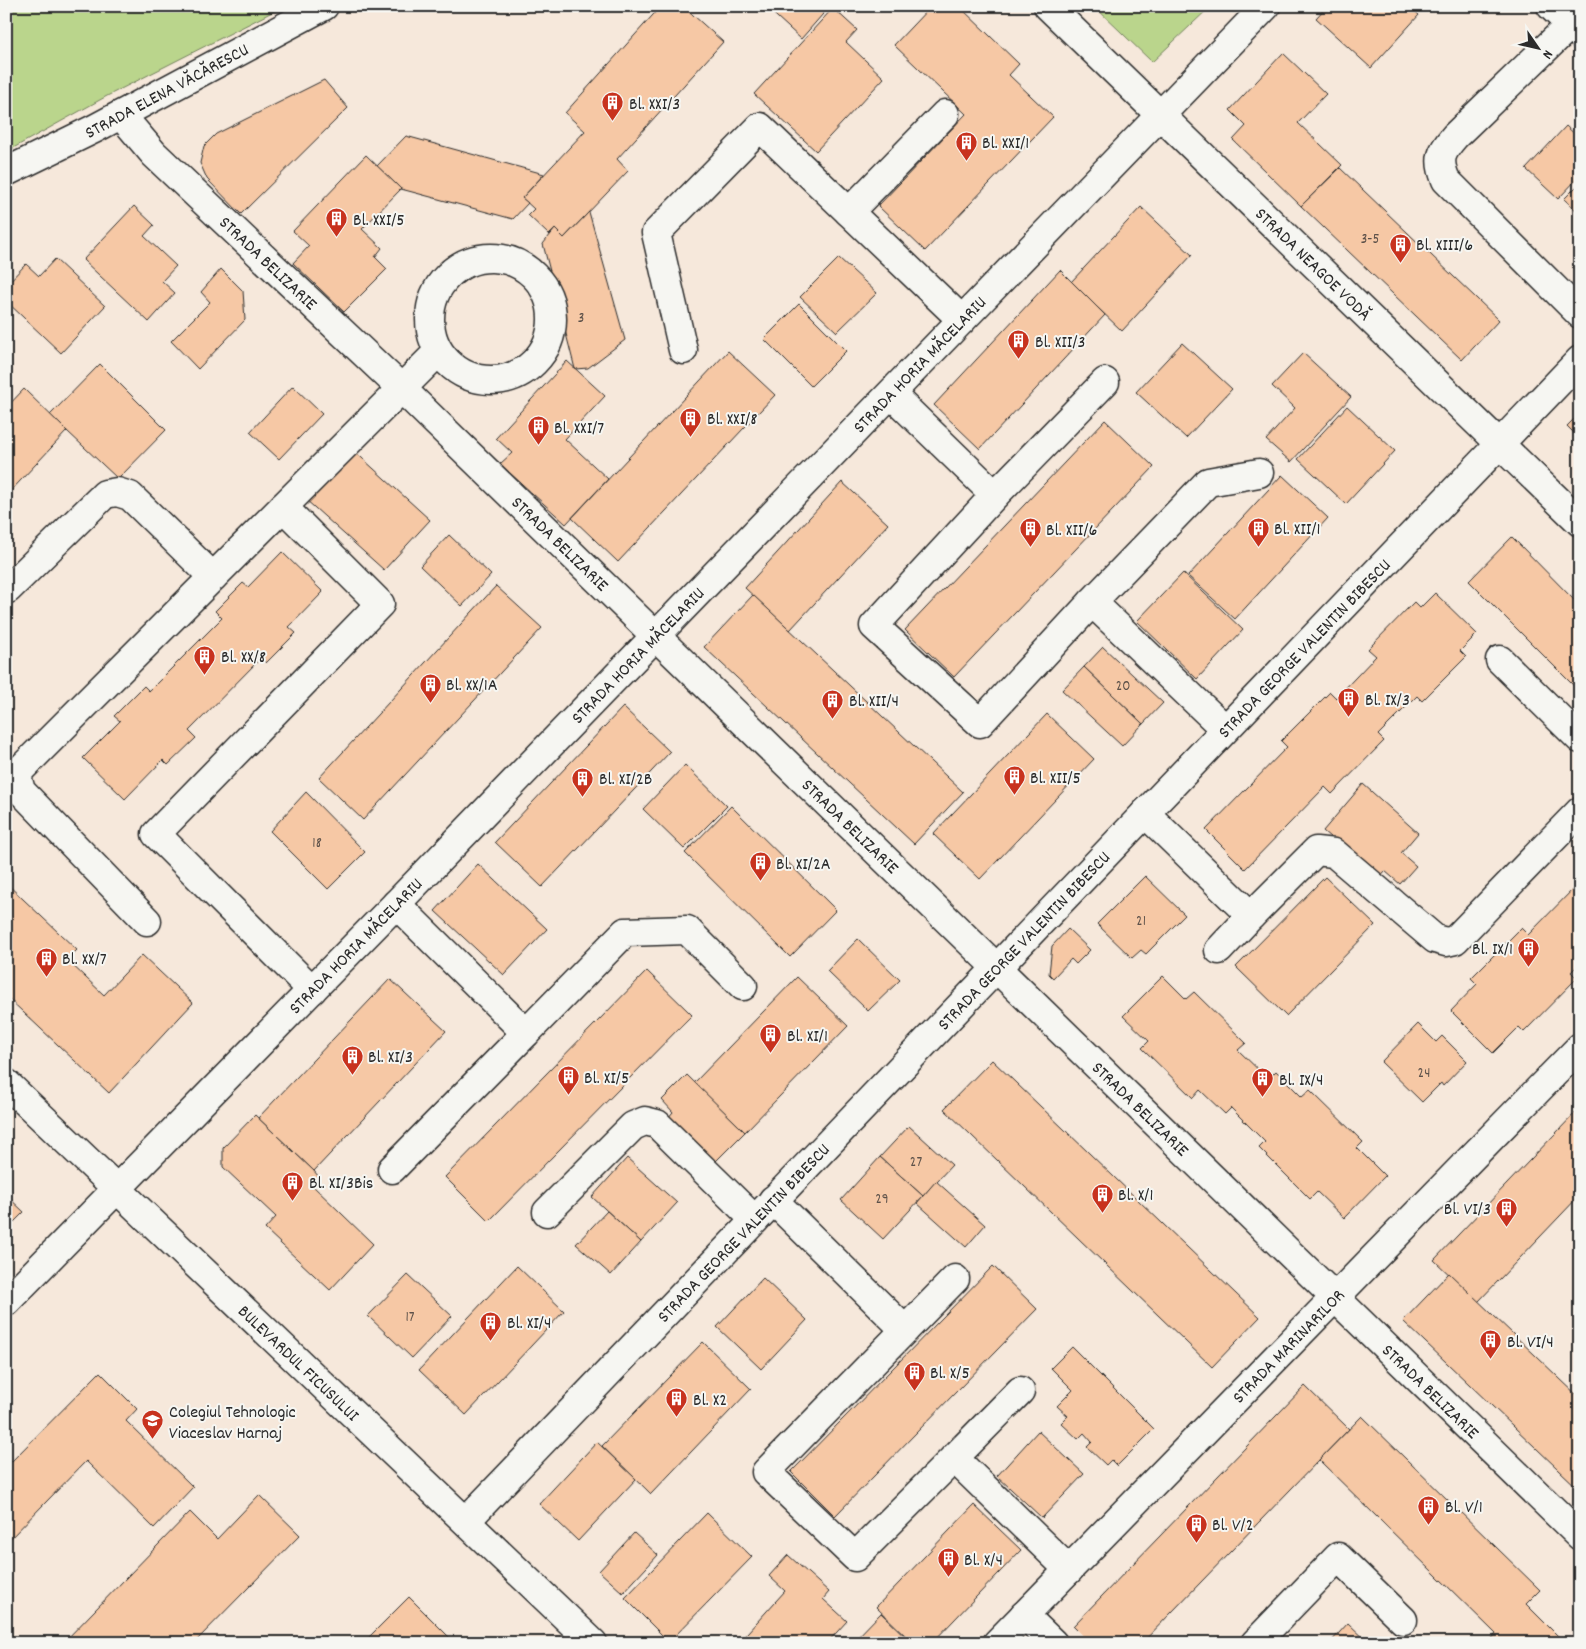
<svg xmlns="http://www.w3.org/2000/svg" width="1586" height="1649" font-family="Dekko,sans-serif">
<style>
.green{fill:#bad58c;stroke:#72805c}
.building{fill:#f6c8a5;stroke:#2b2b2b}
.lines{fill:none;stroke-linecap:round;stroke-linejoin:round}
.minor-casing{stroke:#2b2b2b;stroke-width:31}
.minor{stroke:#f6f6f2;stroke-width:28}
.labels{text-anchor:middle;stroke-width:4;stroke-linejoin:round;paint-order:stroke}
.number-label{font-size:15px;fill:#5e524a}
.street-label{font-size:18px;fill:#2b2b2b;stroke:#f6f6f2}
.poi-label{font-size:18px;fill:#2b2b2b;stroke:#f6f6f2;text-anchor:start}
</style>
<rect width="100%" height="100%" fill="#f6e8db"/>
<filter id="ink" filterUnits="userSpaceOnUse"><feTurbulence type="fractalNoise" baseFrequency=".02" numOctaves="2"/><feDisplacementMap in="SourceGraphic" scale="10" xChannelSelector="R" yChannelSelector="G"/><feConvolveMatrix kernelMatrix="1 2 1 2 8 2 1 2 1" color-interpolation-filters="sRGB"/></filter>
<g filter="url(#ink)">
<g class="green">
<path d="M 6,6 L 284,6 L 107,96 L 6,152 Z"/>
<path d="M 1094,6 L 1211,6 L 1152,62 Z"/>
</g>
<g class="building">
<path d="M 661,6 L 683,6 L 723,42 L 617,159 L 628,171 L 564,238 L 555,229 L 549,235 L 528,215 L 534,209 L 522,198 L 585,131 L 565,113 Z"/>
<path d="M 765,6 L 830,6 L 801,39 Z"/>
<path d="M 931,6 L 959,6 L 1019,64 L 1009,75 L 1053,117 L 925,251 L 878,206 L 966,114 L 894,45 Z"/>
<path d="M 1327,6 L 1409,6 L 1419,15 L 1371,68 L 1316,18 Z"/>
<path d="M 833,8 L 857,30 L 846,42 L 884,78 L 816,151 L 754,94 Z"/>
<path d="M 1283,53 L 1326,94 L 1298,123 L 1342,165 L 1301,206 L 1233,140 L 1246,126 L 1230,110 Z"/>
<path d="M 324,80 L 348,108 L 241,214 L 207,179 L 200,163 L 204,146 L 216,134 Z"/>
<path d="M 1566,126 L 1580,139 L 1580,176 L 1558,199 L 1526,169 Z"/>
<path d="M 406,136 L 544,174 L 522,198 L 528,203 L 513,219 L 401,189 L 377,166 Z"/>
<path d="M 366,155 L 401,189 L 362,229 L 382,248 L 375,257 L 387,269 L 344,312 L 293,263 L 309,246 L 293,231 Z"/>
<path d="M 1340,168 L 1499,320 L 1462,360 L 1301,206 Z"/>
<path d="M 1580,183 L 1580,214 L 1564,199 Z"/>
<path d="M 134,206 L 154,225 L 144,236 L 176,266 L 162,281 L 175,293 L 149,322 L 83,260 Z"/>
<path d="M 1141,207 L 1192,255 L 1122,331 L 1071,282 Z"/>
<path d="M 589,212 L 625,340 L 588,368 L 575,369 L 543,244 L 555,229 L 564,238 Z"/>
<path d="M 839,258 L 877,293 L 837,332 L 800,297 Z"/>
<path d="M 55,259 L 105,306 L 61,353 L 6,301 L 6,285 L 26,264 L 39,276 Z"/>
<path d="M 221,269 L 243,291 L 245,320 L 198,369 L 171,341 L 210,302 L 201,292 Z"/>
<path d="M 1060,270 L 1105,315 L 980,449 L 934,405 Z"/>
<path d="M 799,304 L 846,351 L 811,386 L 764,339 Z"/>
<path d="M 1182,343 L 1232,389 L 1186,438 L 1136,392 Z"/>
<path d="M 728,351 L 775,395 L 618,562 L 572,518 Z"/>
<path d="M 1303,353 L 1351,397 L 1291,462 L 1266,440 L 1295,408 L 1272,386 Z"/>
<path d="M 567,361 L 605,396 L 565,439 L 608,479 L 566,524 L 500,464 L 512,453 L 496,438 Z"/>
<path d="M 100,364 L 166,430 L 118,479 L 50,415 Z"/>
<path d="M 293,386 L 322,414 L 279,459 L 250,432 Z"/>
<path d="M 24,389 L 67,431 L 6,496 L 6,408 Z"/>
<path d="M 1347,406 L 1395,451 L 1346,504 L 1298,459 Z"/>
<path d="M 1580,413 L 1580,439 L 1567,426 Z"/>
<path d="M 1105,420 L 1154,467 L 954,677 L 905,630 Z"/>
<path d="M 351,448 L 430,520 L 384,570 L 305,499 Z"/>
<path d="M 1282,475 L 1328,518 L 1235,619 L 1188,576 Z"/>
<path d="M 842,482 L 888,524 L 790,630 L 745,588 Z"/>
<path d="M 449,535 L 491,575 L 462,606 L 420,566 Z"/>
<path d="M 1512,537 L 1580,606 L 1580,692 L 1469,581 Z"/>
<path d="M 282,552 L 323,592 L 289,627 L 296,633 L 266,663 L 261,658 L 189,731 L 196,738 L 168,765 L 163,760 L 125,799 L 83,758 L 120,721 L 114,716 L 144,686 L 149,691 L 222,618 L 215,611 L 243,583 L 248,587 Z"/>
<path d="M 1183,573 L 1243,630 L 1197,679 L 1137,621 Z"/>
<path d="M 496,586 L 542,628 L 363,820 L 319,778 Z"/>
<path d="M 1435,593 L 1477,634 L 1460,651 L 1466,657 L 1422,701 L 1417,696 L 1378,735 L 1384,741 L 1332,794 L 1325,787 L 1245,869 L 1206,830 L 1287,747 L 1281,741 L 1330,692 L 1336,698 L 1376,656 L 1368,649 L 1414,602 L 1420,608 Z"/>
<path d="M 753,595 L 963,792 L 914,844 L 704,647 Z"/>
<path d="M 1103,647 L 1163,703 L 1143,724 L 1084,667 Z"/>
<path d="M 1084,667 L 1143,724 L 1122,746 L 1062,690 Z"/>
<path d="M 623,707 L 670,752 L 542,887 L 495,842 Z"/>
<path d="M 1047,714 L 1094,759 L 980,879 L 933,834 Z"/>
<path d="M 685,765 L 727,806 L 684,849 L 643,809 Z"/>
<path d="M 1363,784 L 1418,833 L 1401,853 L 1416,866 L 1400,884 L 1385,871 L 1378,879 L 1323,831 Z"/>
<path d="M 306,792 L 365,852 L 328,889 L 270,831 Z"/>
<path d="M 731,806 L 836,910 L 790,957 L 685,853 Z"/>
<path d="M 478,864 L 547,929 L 504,975 L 435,911 Z"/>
<path d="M 1580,869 L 1580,879 L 1575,874 Z"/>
<path d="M 1145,876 L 1185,915 L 1146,954 L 1141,950 L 1132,958 L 1097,924 Z"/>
<path d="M 1325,877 L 1375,925 L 1286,1016 L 1236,967 Z"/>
<path d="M 1580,882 L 1580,963 L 1571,972 L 1577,978 L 1524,1032 L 1519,1027 L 1493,1053 L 1451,1011 L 1477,984 L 1471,978 L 1521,928 L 1528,935 Z"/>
<path d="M 6,883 L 77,950 L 67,960 L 104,995 L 142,955 L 193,1003 L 109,1093 L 6,996 Z"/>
<path d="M 1068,929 L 1090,950 L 1076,964 L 1071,959 L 1053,978 L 1049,974 L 1052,946 Z"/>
<path d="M 858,939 L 900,980 L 868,1011 L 827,971 Z"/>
<path d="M 647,971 L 692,1015 L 489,1221 L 445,1177 Z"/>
<path d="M 1163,976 L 1186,999 L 1194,992 L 1246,1043 L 1238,1050 L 1268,1079 L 1276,1071 L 1302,1097 L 1310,1090 L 1363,1142 L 1357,1148 L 1385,1176 L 1344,1218 L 1317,1192 L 1310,1199 L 1259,1148 L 1265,1142 L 1231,1108 L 1225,1114 L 1200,1090 L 1193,1098 L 1142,1048 L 1149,1041 L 1123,1016 Z"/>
<path d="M 797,977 L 848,1026 L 745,1132 L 694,1083 Z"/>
<path d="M 390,979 L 446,1031 L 314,1171 L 258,1118 Z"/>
<path d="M 1418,1024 L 1436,1042 L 1442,1036 L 1467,1061 L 1443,1086 L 1441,1083 L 1422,1102 L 1381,1062 Z"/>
<path d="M 992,1060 L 1260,1317 L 1212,1367 L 944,1109 Z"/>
<path d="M 687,1075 L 745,1132 L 713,1164 L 667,1119 L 673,1112 L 662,1100 Z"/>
<path d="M 1580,1108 L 1580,1195 L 1478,1302 L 1434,1260 Z"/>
<path d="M 255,1115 L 314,1171 L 319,1177 L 311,1184 L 373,1244 L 330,1290 L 265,1229 L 276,1217 L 223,1167 L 223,1148 Z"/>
<path d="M 909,1126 L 952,1165 L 923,1196 L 880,1157 Z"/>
<path d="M 880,1157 L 923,1196 L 883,1239 L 841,1200 Z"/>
<path d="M 627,1158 L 677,1203 L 641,1242 L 592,1197 Z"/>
<path d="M 936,1181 L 985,1225 L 966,1247 L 917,1203 Z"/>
<path d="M 6,1195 L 24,1212 L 6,1230 Z"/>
<path d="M 607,1211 L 641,1242 L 611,1275 L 576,1244 Z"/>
<path d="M 517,1266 L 564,1311 L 466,1415 L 419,1370 Z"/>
<path d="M 993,1266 L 1037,1309 L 835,1516 L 791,1472 Z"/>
<path d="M 1449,1273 L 1580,1398 L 1580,1490 L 1403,1321 Z"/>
<path d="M 408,1275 L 452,1316 L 412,1358 L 368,1316 Z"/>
<path d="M 763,1278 L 807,1320 L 761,1369 L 717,1327 Z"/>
<path d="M 703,1342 L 751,1389 L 651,1494 L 602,1446 Z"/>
<path d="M 1072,1347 L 1154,1429 L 1117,1466 L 1111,1460 L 1106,1465 L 1087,1447 L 1092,1442 L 1084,1433 L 1078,1439 L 1061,1423 L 1068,1416 L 1057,1406 L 1073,1390 L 1051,1368 Z"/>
<path d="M 100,1372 L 137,1409 L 126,1421 L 193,1487 L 154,1528 L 86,1461 L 6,1543 L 6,1467 Z"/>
<path d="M 1305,1386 L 1349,1429 L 1142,1643 L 1090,1643 L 1073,1626 Z"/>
<path d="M 1362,1416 L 1540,1590 L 1526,1604 L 1565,1643 L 1488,1643 L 1496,1634 L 1319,1460 Z"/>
<path d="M 1038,1431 L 1084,1474 L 1042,1518 L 997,1476 Z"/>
<path d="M 597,1442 L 636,1479 L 578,1541 L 539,1504 Z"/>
<path d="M 259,1495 L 300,1535 L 194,1643 L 63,1643 L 190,1512 L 217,1539 Z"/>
<path d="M 974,1505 L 1021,1550 L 932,1643 L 913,1643 L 876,1607 Z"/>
<path d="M 707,1513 L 752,1557 L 669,1642 L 625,1598 Z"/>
<path d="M 634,1533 L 658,1555 L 623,1593 L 599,1571 Z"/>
<path d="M 788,1555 L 829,1592 L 823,1599 L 847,1621 L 827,1643 L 738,1643 L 785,1591 L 769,1576 Z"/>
<path d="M 409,1597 L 455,1643 L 363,1643 Z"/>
<path d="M 881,1613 L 912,1643 L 852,1643 Z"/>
<path d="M 1348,1623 L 1369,1643 L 1330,1643 Z"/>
</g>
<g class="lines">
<defs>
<g id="minor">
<path id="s1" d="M 1048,6 L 1580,522"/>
<path d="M 1551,6 L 1580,34"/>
<path d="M 1570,25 L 1455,136 C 1441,152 1437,159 1446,180 L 1580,314"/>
<path id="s2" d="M 121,115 L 154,154 L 402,389 L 1580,1536"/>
<path id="s3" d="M 6,172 L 94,129 L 324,6"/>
<path d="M 849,212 L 945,114"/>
<circle cx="491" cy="319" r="61"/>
<path d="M 683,350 L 656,233 L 760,127 L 962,320"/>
<path d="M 1105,382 L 995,495 L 874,626 L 980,723 L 1092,602 L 1225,729"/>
<path d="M 891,394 L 995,495"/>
<path d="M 283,507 L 380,604 L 156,834 L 312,990"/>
<path d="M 8,589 L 105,494 L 117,492 L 130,496 L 213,577"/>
<path d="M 1092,602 L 1208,482 L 1259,473"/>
<path d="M 1500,660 L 1580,739"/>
<path d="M 1145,813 L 1251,916 L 1316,851 L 1334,853 L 1435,939 L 1446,942 L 1455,940 L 1580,811"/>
<path d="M 396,904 L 526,1033 L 625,932 L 687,930 L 743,986"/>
<path d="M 147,921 L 21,791 L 18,780 L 19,771 L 438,352"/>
<path d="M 1219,950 L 1251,916"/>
<path id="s4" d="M 6,1083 L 593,1643"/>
<path d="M 392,1169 L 526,1033"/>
<path d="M 773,1200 L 905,1330 L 766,1472 L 855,1557 L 954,1458 L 1069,1570"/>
<path d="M 547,1212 L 633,1126 L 645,1121 L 657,1124 L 755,1220"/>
<path id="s5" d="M 6,1302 L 396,904 L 1266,6"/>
<path d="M 905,1330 L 955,1279"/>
<path d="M 954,1458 L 1020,1391"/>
<path id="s6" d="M 466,1521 L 1580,360"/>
<path d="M 1024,1615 L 1053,1643"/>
<path id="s7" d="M 997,1643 L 1580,1047"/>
<path d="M 1255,1643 L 1338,1557 L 1403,1620"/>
</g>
</defs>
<use href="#minor" class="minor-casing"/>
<use href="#minor" class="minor"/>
</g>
</g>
<defs>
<symbol id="building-pin" viewBox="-11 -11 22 30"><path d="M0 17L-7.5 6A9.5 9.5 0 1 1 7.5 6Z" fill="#c8321e" stroke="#f6f6f2"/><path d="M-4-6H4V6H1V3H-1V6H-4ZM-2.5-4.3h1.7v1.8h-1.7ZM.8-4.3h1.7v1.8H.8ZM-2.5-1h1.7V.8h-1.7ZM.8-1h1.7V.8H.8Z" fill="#fff"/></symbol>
<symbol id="school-pin" viewBox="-11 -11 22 30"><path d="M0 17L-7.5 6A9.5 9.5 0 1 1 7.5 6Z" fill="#c8321e" stroke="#f6f6f2"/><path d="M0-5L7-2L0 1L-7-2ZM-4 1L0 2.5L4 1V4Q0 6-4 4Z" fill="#fff"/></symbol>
</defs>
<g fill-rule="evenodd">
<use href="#building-pin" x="600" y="90" width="25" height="34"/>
<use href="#building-pin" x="954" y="130" width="25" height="34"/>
<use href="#building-pin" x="324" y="206" width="25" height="34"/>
<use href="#building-pin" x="1388" y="232" width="25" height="34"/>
<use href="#building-pin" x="1006" y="328" width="25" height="34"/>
<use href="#building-pin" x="678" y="406" width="25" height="34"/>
<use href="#building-pin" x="526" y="414" width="25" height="34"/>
<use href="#building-pin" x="1246" y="516" width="25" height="34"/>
<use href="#building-pin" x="1018" y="516" width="25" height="34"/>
<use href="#building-pin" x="192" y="644" width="25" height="34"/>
<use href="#building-pin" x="418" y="672" width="25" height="34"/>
<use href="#building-pin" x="1336" y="686" width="25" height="34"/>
<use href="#building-pin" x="820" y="688" width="25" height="34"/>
<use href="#building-pin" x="1002" y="764" width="25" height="34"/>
<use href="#building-pin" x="570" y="766" width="25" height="34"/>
<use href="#building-pin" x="748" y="850" width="25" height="34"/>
<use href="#building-pin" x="1516" y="936" width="25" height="34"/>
<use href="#building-pin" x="34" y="946" width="25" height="34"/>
<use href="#building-pin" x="758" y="1022" width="25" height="34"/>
<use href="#building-pin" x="340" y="1044" width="25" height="34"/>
<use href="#building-pin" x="556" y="1064" width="25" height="34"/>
<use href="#building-pin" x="1250" y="1066" width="25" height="34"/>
<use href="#building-pin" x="280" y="1170" width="25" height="34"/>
<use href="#building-pin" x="1090" y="1182" width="25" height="34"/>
<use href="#building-pin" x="1494" y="1196" width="25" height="34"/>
<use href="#building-pin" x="478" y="1310" width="25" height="34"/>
<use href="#building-pin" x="1478" y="1328" width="25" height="34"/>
<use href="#building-pin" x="902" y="1360" width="25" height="34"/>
<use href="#building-pin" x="664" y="1386" width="25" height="34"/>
<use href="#school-pin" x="140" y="1408" width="25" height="34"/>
<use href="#building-pin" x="1416" y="1494" width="25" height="34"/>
<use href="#building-pin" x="1184" y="1512" width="25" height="34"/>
<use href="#building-pin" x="936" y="1546" width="25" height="34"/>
</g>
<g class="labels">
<g class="number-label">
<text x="1370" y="243">3-5</text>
<text x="581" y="322">3</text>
<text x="1123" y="690">20</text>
<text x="317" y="847">18</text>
<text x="1141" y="925">21</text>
<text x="1424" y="1077">24</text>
<text x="916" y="1166">27</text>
<text x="882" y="1203">29</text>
<text x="410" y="1321">17</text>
</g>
<g class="street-label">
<text dy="6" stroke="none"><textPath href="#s3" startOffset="180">STRADA ELENA VĂCĂRESCU</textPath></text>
<text dy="6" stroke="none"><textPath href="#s2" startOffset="209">STRADA BELIZARIE</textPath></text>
<text dy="6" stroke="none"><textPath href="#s1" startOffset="370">STRADA NEAGOE VODĂ</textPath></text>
<text dy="6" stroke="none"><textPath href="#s5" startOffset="1309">STRADA HORIA MĂCELARIU</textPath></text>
<text dy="6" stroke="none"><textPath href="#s2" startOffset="614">STRADA BELIZARIE</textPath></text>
<text dy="6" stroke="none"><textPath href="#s6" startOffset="1210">STRADA GEORGE VALENTIN BIBESCU</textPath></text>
<text dy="6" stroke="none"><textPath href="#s5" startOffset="904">STRADA HORIA MĂCELARIU</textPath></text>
<text dy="6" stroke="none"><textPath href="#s2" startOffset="1019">STRADA BELIZARIE</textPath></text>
<text dy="6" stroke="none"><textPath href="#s6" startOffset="805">STRADA GEORGE VALENTIN BIBESCU</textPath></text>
<text dy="6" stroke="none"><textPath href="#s5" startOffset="499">STRADA HORIA MĂCELARIU</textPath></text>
<text dy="6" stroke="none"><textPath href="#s2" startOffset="1424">STRADA BELIZARIE</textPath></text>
<text dy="6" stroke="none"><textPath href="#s6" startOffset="400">STRADA GEORGE VALENTIN BIBESCU</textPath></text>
<text dy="6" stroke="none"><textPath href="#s7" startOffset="416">STRADA MARINARILOR</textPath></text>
<text dy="6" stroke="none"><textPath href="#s4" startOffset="405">BULEVARDUL FICUSULUI</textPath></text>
<text dy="6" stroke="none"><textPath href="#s2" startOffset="1829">STRADA BELIZARIE</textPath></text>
</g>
<g class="poi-label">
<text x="629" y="109">Bl. XXI/3</text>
<text x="982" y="148">Bl. XXI/1</text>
<text x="353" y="225">Bl. XXI/5</text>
<text x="1416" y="250">Bl. XIII/6</text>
<text x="1035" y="347">Bl. XII/3</text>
<text x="707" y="424">Bl. XXI/8</text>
<text x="554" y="433">Bl. XXI/7</text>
<text x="1274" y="534">Bl. XII/1</text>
<text x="1046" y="535">Bl. XII/6</text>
<text x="221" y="662">Bl. XX/8</text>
<text x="446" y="690">Bl. XX/1A</text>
<text x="1365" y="705">Bl. IX/3</text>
<text x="849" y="706">Bl. XII/4</text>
<text x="1030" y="783">Bl. XII/5</text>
<text x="599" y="784">Bl. XI/2B</text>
<text x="776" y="869">Bl. XI/2A</text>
<text x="1513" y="954" text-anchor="end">Bl. IX/1</text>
<text x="62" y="964">Bl. XX/7</text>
<text x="787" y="1041">Bl. XI/1</text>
<text x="368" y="1062">Bl. XI/3</text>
<text x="584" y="1083">Bl. XI/5</text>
<text x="1279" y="1085">Bl. IX/4</text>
<text x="309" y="1188">Bl. XI/3Bis</text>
<text x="1118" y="1200">Bl. X/1</text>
<text x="1491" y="1214" text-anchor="end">Bl. VI/3</text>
<text x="507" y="1328">Bl. XI/4</text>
<text x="1507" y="1347">Bl. VI/4</text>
<text x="930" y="1378">Bl. X/5</text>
<text x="693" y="1405">Bl. X2</text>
<text x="169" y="1417">Colegiul Tehnologic<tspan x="169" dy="21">Viaceslav Harnaj</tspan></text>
<text x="1445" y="1512">Bl. V/1</text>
<text x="1212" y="1530">Bl. V/2</text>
<text x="964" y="1565">Bl. X/4</text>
</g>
</g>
<rect width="1586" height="1649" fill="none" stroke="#f6f6f2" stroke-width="25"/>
<rect x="12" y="12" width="1561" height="1624" fill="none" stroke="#2b2b2b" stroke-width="2" filter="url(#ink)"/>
<g transform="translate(1538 48) rotate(124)" stroke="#f6f6f2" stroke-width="4" paint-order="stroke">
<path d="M0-4L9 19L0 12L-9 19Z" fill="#2b2b2b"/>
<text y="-8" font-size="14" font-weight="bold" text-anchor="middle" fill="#2b2b2b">N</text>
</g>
</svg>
